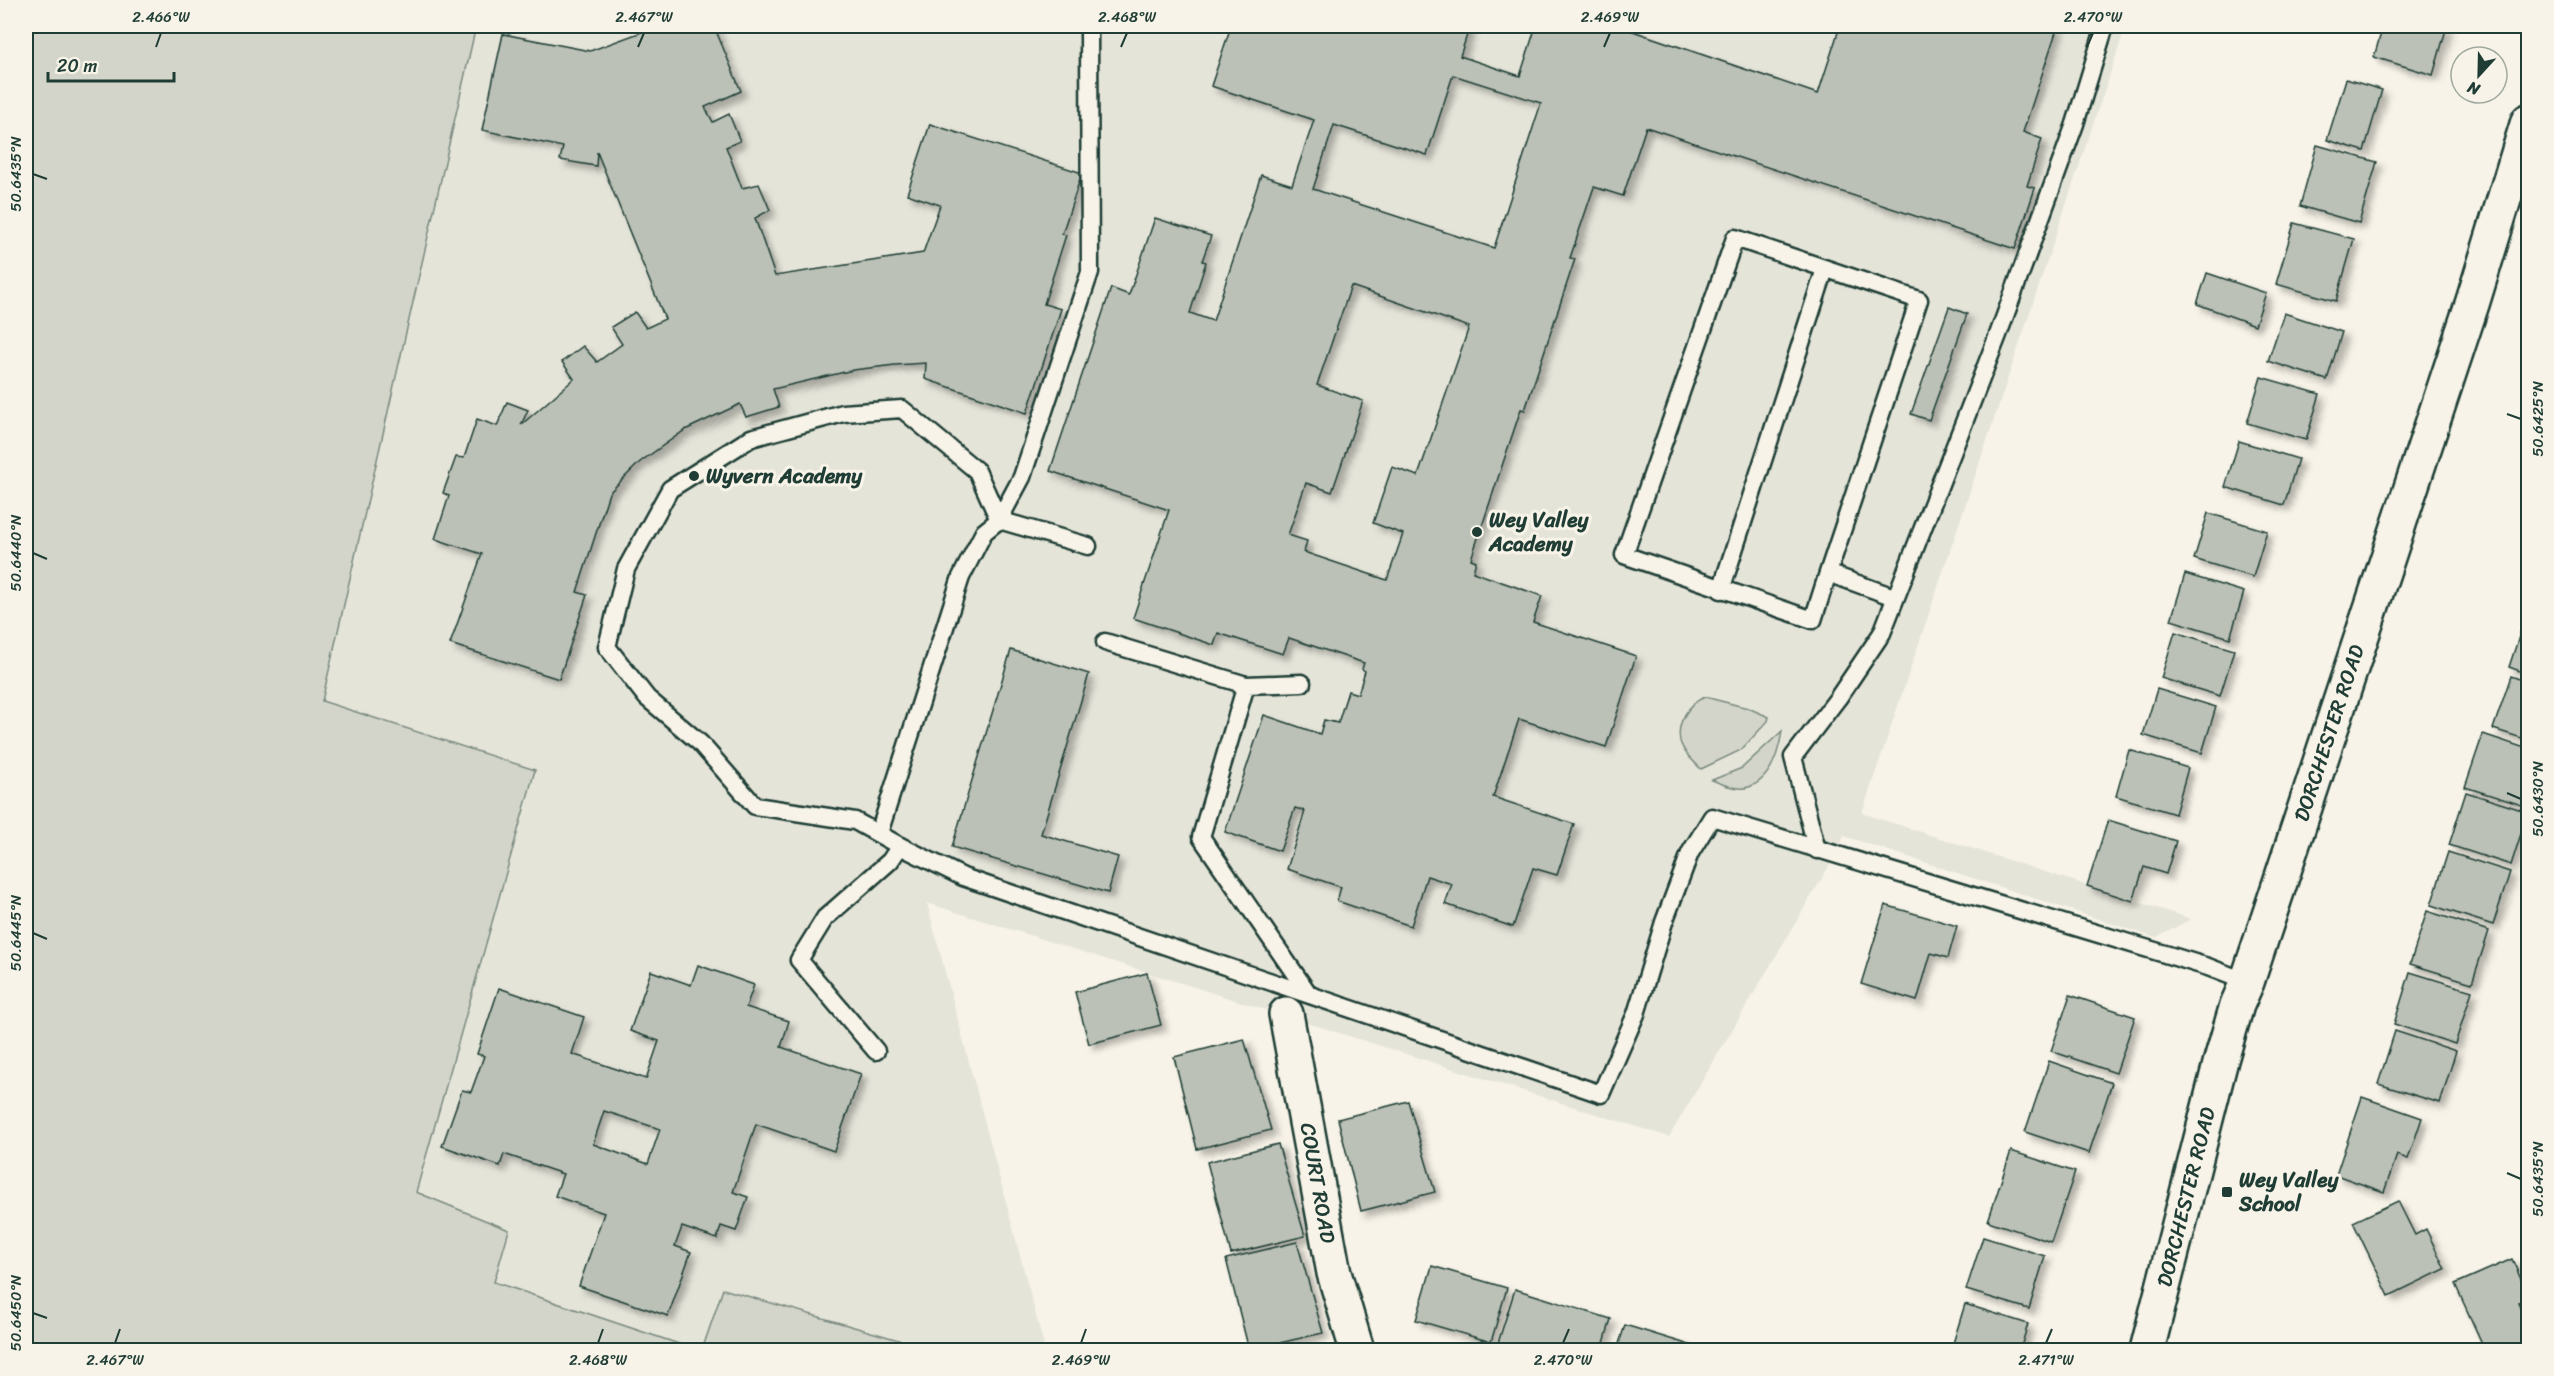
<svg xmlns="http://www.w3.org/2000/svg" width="2554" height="1376" font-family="Sriracha,sans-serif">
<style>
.built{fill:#e5e4d9}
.green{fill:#d3d5ca;stroke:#79897f;stroke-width:1.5}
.building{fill:#bbc1b6;stroke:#1f3d34;stroke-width:1.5;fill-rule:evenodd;filter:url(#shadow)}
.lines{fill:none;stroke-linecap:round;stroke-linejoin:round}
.lane-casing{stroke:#1f3d34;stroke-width:21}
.street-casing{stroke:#1f3d34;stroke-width:38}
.secondary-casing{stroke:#1f3d34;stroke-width:38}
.lane{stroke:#f7f3e8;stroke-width:16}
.street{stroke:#f7f3e8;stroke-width:33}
.secondary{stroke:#f7f3e8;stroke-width:33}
.ticks{fill:none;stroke:#1f3d34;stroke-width:2}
.poi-dot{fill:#1f3d34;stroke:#f7f3e8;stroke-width:2}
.labels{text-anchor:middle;stroke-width:6;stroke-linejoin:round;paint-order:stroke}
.poi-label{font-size:21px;font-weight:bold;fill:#1f3d34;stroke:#f7f3e8;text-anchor:start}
.street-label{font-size:21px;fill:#1f3d34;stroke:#f7f3e8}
.neatline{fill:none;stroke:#1f3d34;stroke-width:2}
.ticks-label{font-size:15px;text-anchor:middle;fill:#1f3d34}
</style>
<defs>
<filter id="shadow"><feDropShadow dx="5.5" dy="5.5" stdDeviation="3" flood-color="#0004"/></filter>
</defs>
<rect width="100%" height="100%" fill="#f7f3e8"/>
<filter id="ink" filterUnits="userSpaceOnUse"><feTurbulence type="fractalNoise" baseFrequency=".0167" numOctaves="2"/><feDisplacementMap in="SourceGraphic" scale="12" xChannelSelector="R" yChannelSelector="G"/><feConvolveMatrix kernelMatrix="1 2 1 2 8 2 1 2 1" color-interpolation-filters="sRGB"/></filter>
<g filter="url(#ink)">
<path class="built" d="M 476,26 L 2126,26 L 1862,813 L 2191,919 L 2156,938 L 1844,836 L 1835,856 L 1669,1137 L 927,903 L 1045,1350 L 933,1350 L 723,1289 L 702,1350 L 697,1350 L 494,1282 L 508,1230 L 416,1193 L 535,771 L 322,701 Z"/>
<g class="green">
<path d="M 26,26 L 476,26 L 322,701 L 535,770 L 416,1192 L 509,1230 L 494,1282 L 697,1350 L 26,1350 Z"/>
<path d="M 1705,697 L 1748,708 L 1769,717 L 1768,721 L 1741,750 L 1701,769 C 1693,761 1683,752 1680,741 C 1676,723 1689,703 1705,697 Z"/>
<path d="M 1782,731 C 1779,751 1772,779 1749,787 C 1738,791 1722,784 1712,780 L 1742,768 Z"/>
<path d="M 723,1289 L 933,1350 L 702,1350 Z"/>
</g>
<g class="building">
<path d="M 658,26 L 714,26 L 741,91 L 705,107 L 713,122 L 729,114 L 740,141 L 726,147 L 742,188 L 759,184 L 770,210 L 755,218 L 775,276 L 923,253 L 940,205 L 907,194 L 930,124 L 1082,173 L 1062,234 L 1066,235 L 1044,304 L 1061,309 L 1027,413 L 925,379 L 926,363 L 895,365 L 853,370 L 773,389 L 779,407 L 746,417 L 740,404 L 685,430 L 640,462 L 609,493 L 577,592 L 587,595 L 559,679 L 450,644 L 482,554 L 435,539 L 449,496 L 443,493 L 456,457 L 464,458 L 477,419 L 497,426 L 507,402 L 528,410 L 521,425 L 574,379 L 562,362 L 583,346 L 597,362 L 622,344 L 611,327 L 635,312 L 646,328 L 665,319 L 597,152 L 596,166 L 560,160 L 563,147 L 482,130 L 503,34 L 590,51 Z"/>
<path d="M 1231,26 L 1470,26 L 1460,56 L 1520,76 L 1536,26 L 1629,26 L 1627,29 L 1818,94 L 1840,26 L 2058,26 L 2023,132 L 2042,139 L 2027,186 L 2035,188 L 2015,249 L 1646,127 L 1623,196 L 1594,187 L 1570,258 L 1575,259 L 1525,410 L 1521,409 L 1471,559 L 1476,561 L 1473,572 L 1542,596 L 1533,622 L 1636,656 L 1606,747 L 1519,719 L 1493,797 L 1574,824 L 1557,875 L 1533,868 L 1513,927 L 1445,904 L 1452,884 L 1427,876 L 1411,926 L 1337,901 L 1341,887 L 1287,869 L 1305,811 L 1295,808 L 1280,851 L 1225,832 L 1264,715 L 1320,734 L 1324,720 L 1338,723 L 1348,691 L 1358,694 L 1365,671 L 1362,669 L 1364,663 L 1289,638 L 1283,654 L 1218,633 L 1214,645 L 1133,618 L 1169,510 L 1050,471 L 1111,288 L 1129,295 L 1155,218 L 1211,236 L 1202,261 L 1206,262 L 1190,313 L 1213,321 L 1261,175 L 1292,185 L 1314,120 L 1211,86 ZM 1453,75 L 1541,103 L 1494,248 L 1313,189 L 1334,125 L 1427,155 ZM 1351,286 L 1469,327 L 1418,476 L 1392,467 L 1373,523 L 1403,534 L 1387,580 L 1304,552 L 1307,541 L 1288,535 L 1306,483 L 1332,492 L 1363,401 L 1317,385 Z"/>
<path d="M 2383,26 L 2447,26 L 2433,75 L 2374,57 Z"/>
<path d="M 2346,79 L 2382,90 L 2364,151 L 2327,140 Z"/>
<path d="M 2317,145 L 2377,162 L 2359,223 L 2300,206 Z"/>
<path d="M 2294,223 L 2354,239 L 2336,301 L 2276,284 Z"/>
<path d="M 2207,273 L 2266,293 L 2255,325 L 2197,304 Z"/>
<path d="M 1949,307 L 1967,314 L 1929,420 L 1911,414 Z"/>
<path d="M 2284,313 L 2342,332 L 2327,380 L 2268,361 Z"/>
<path d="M 2261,377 L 2320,394 L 2306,440 L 2247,423 Z"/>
<path d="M 2239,441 L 2298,459 L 2284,505 L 2225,487 Z"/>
<path d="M 2208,513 L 2267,531 L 2253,577 L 2194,559 Z"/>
<path d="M 2185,574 L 2244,592 L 2230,638 L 2171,620 Z"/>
<path d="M 2526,615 L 2528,616 L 2528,674 L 2509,667 Z"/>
<path d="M 2175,632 L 2234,650 L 2220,696 L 2161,678 Z"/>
<path d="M 1011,650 L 1089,674 L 1041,834 L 1118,857 L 1108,893 L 952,847 Z"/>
<path d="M 2511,676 L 2528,682 L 2528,740 L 2493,729 Z"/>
<path d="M 2157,689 L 2216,707 L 2202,753 L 2143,735 Z"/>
<path d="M 2483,734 L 2528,749 L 2528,807 L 2465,787 Z"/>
<path d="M 2129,750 L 2188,768 L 2175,814 L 2116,796 Z"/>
<path d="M 2466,792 L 2528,812 L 2511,865 L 2449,845 Z"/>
<path d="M 2108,820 L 2176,841 L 2166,874 L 2144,867 L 2133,901 L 2087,886 Z"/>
<path d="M 2448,852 L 2510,872 L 2493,925 L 2431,905 Z"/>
<path d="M 1885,905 L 1957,926 L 1948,958 L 1931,953 L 1917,1001 L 1861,984 Z"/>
<path d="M 2427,911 L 2489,931 L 2472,983 L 2410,964 Z"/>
<path d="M 698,965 L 754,985 L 746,1007 L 789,1021 L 781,1047 L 861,1074 L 834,1151 L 756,1124 L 733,1192 L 748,1197 L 736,1231 L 721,1226 L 717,1239 L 682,1227 L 675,1246 L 691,1252 L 668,1316 L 579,1286 L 604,1213 L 555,1196 L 563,1174 L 504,1154 L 500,1166 L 442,1146 L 462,1090 L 471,1092 L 484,1056 L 477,1054 L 499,988 L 584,1017 L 572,1054 L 646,1079 L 659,1041 L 630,1031 L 651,971 L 691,985 ZM 604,1111 L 660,1129 L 648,1164 L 593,1144 Z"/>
<path d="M 2410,972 L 2472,991 L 2455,1044 L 2394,1024 Z"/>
<path d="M 1147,973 L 1161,1025 L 1089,1044 L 1075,992 Z"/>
<path d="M 2070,995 L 2135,1017 L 2116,1073 L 2051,1051 Z"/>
<path d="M 2395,1031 L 2456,1051 L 2440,1103 L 2378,1084 Z"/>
<path d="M 1244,1039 L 1271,1130 L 1197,1149 L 1174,1057 Z"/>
<path d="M 2049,1061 L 2112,1083 L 2089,1153 L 2025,1132 Z"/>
<path d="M 2362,1097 L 2422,1118 L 2408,1159 L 2397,1155 L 2384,1192 L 2336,1175 Z"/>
<path d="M 1408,1101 L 1435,1192 L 1361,1211 L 1338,1119 Z"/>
<path d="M 1278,1144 L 1305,1236 L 1231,1254 L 1207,1162 Z"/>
<path d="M 2011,1151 L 2075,1172 L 2051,1242 L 1988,1221 Z"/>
<path d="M 2398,1201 L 2415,1235 L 2426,1229 L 2445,1269 L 2389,1296 L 2353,1222 Z"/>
<path d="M 1983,1237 L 2045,1256 L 2029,1309 L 1966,1290 Z"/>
<path d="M 1297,1242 L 1323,1333 L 1249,1350 L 1226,1259 Z"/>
<path d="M 2512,1259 L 2528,1295 L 2528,1299 L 2519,1303 L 2528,1324 L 2528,1341 L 2508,1350 L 2485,1350 L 2455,1284 Z"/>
<path d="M 1432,1266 L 1507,1288 L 1491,1342 L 1416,1320 Z"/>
<path d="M 1515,1289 L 1611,1319 L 1602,1350 L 1521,1350 L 1498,1343 Z"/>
<path d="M 1965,1304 L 2028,1324 L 2020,1350 L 1951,1350 Z"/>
<path d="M 1625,1325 L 1706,1350 L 1617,1350 Z"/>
</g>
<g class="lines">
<defs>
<g id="lane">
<path d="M 999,520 L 1022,477 L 1090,272 L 1089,26"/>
<path d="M 1828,573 L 1813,620 L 1624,555 L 1735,238 L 1919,300 L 1828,573 L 1894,597"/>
<path d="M 1721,590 L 1825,269"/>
<path d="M 1105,642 L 1246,685"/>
<path d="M 1302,683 L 1246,685 L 1201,837 L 1308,993"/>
<path d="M 879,833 L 961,577 L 984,532 L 999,520 L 1088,546"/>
<path d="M 900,846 L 855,821 L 755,806 L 700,743 L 647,698 L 607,647 L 626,569 L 670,489 L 751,438 L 843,413 L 902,409 L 977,471 L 999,520"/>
<path d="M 1817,850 L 1793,757 L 1838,698 L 1882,633 L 1998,335 L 2075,124 L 2105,26"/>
<path d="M 876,1051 L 799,960 L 825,918 L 890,861 L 900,846 L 963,877 L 1601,1094 L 1636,1014 L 1664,922 L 1690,853 L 1712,817 L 2208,967 L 2247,982"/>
</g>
<path id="street" d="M 1286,1014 L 1334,1273 L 1357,1350"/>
<path id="secondary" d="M 2147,1350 L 2221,1060 L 2237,1005 L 2247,982 L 2473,301 L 2528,121"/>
</defs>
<use href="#lane" class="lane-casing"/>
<use href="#street" class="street-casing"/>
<use href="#secondary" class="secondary-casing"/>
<use href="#lane" class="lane"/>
<use href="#street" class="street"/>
<use href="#secondary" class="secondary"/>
</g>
</g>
<path class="ticks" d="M 156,47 L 161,33M 638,47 L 644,33M 1121,47 L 1127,33M 1604,47 L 1610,33M 2087,47 L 2093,33M 33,174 L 47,179M 2507,414 L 2521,419M 33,553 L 47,559M 2507,793 L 2521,799M 33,933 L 47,939M 2507,1173 L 2521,1179M 33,1313 L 47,1318M 115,1343 L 120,1329M 598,1343 L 603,1329M 1081,1343 L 1086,1329M 1563,1343 L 1569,1329M 2046,1343 L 2052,1329"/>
<g class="poi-dot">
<circle cx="694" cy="476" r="6"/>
<circle cx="1477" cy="532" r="6"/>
<rect x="2221" y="1186" width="12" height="12" rx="3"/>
</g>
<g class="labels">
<g class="poi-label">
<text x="706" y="483">Wyvern Academy</text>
<text x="1489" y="527">Wey Valley<tspan x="1489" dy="24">Academy</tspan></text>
<text x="2239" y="1187">Wey Valley<tspan x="2239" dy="24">School</tspan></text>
</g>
<g class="street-label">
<text transform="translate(2329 733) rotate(-72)" y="7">DORCHESTER ROAD</text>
<text transform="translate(1318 1183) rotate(80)" y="7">COURT ROAD</text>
<text transform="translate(2186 1197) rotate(-76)" y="7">DORCHESTER ROAD</text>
</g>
</g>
<rect width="2554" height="1376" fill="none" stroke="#f7f3e8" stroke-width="66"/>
<g transform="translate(2479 75) rotate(202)"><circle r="28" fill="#f7f3e8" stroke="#a1aaa0" stroke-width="1.5"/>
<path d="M0-4.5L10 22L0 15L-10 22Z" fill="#1f3d34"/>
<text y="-9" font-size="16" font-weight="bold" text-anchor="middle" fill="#1f3d34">N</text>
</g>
<path d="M48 72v9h126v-9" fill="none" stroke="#1f3d34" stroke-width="3"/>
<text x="57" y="72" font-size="18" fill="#1f3d34" stroke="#f7f3e8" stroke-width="4.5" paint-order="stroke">20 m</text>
<rect x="33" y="33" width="2488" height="1310" class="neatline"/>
<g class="ticks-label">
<text x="161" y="22">2.466°W</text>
<text x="644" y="22">2.467°W</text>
<text x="1127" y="22">2.468°W</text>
<text x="1610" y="22">2.469°W</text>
<text x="2093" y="22">2.470°W</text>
<text transform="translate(16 174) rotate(-90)" y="5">50.6435°N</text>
<text transform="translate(2538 419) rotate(-90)" y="5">50.6425°N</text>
<text transform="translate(16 553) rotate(-90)" y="5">50.6440°N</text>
<text transform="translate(2538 799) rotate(-90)" y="5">50.6430°N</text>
<text transform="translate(16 933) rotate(-90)" y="5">50.6445°N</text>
<text transform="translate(2538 1179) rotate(-90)" y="5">50.6435°N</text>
<text transform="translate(16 1313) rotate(-90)" y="5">50.6450°N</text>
<text x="115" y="1365">2.467°W</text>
<text x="598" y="1365">2.468°W</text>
<text x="1081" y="1365">2.469°W</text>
<text x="1563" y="1365">2.470°W</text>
<text x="2046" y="1365">2.471°W</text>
</g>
</svg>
